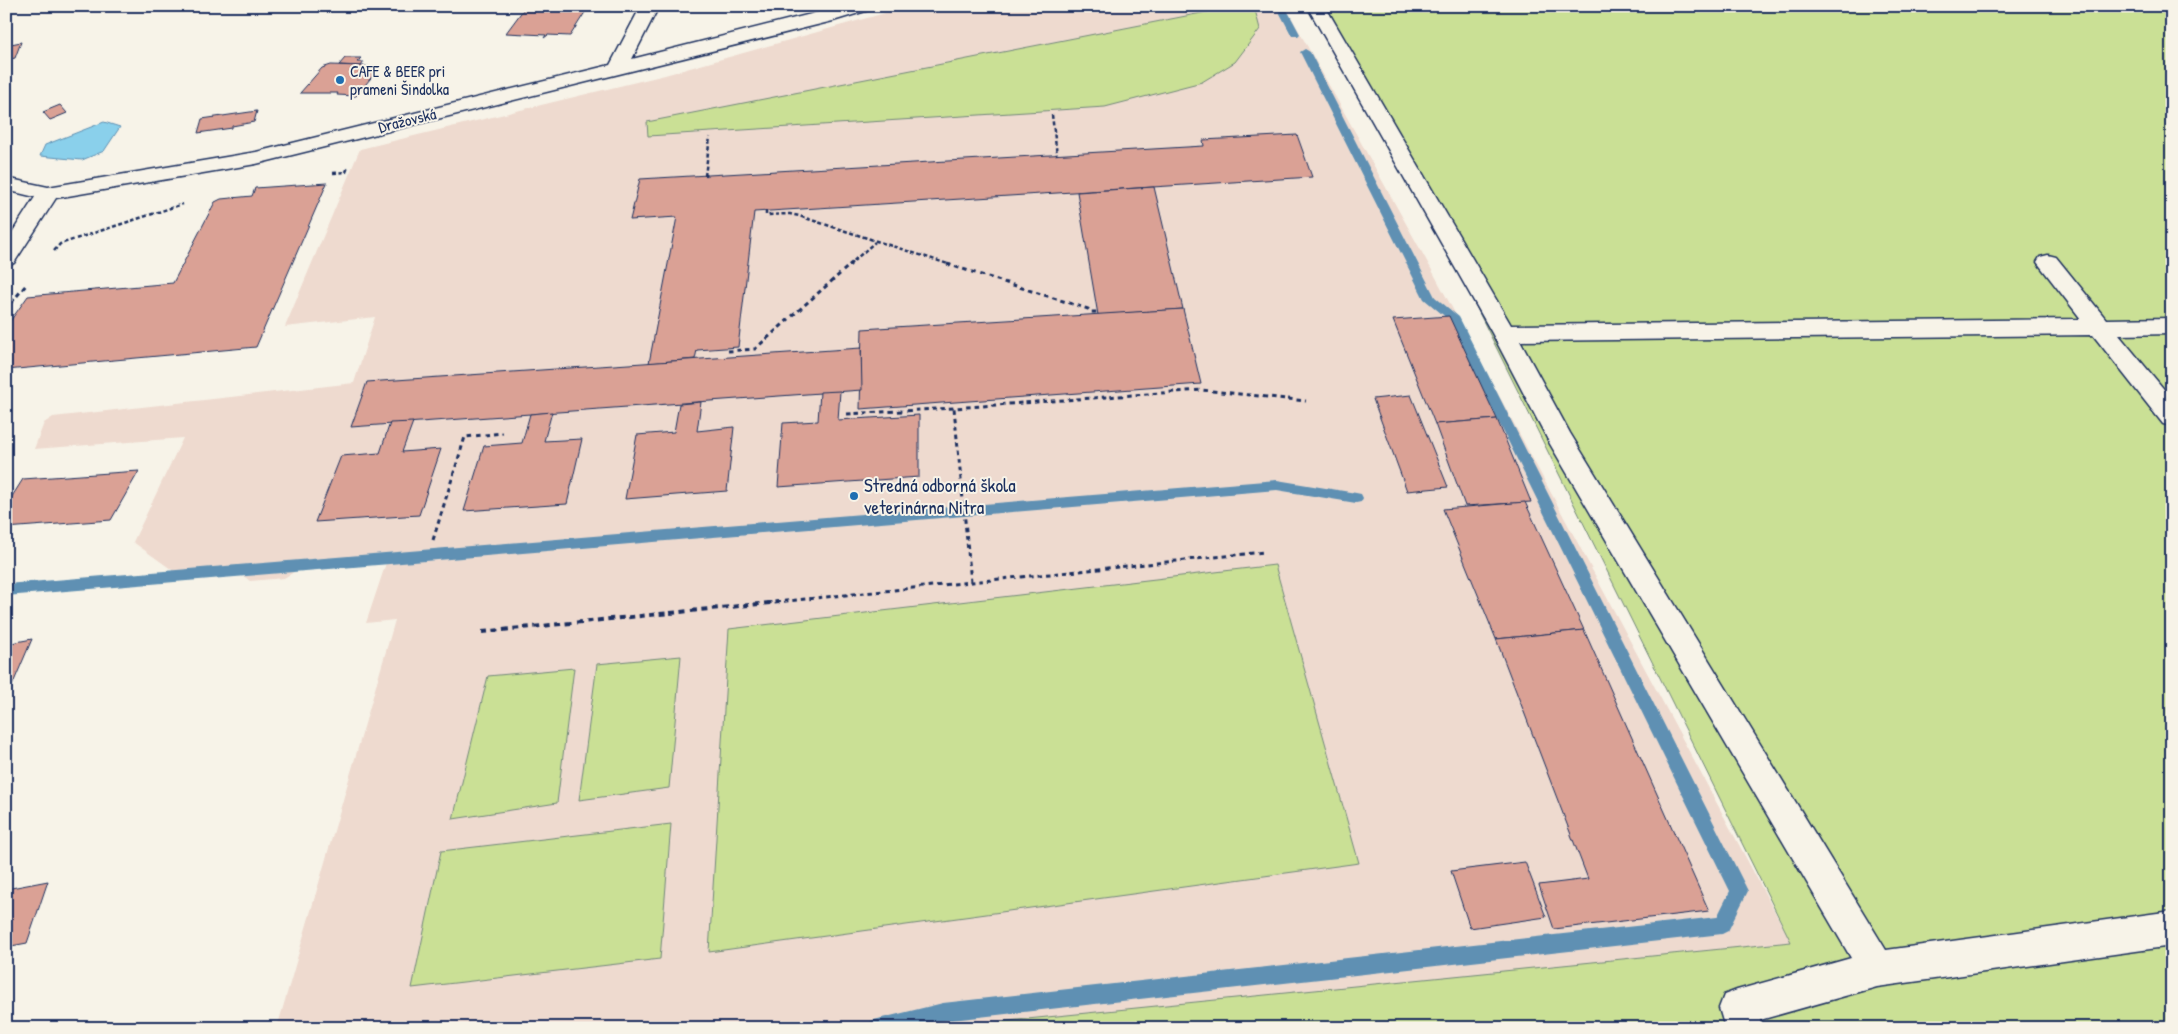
<svg xmlns="http://www.w3.org/2000/svg" width="2178" height="1034" font-family="'Patrick Hand',sans-serif">
<style>
.built{fill:#eedacf}
.green{fill:#cae095;stroke:#72887a}
.water{fill:#8ad0eb;stroke:#5e90b3}
.lines{fill:none;stroke-linecap:round;stroke-linejoin:round}
.stream{fill:#5e90b3;fill-rule:evenodd}
.building{fill:#daa195;stroke:#1b2f5e}
.minor-casing{stroke:#1b2f5e;stroke-width:3}
.path-far2{stroke:#1b2f5e;stroke-width:2.5;stroke-dasharray:4 2.5;stroke-linecap:butt}
.path-far1{stroke:#1b2f5e;stroke-width:3;stroke-dasharray:4.5 4;stroke-linecap:butt}
.path{stroke:#1b2f5e;stroke-width:4;stroke-dasharray:6 4.5;stroke-linecap:butt}
.minor{fill:#f7f3e8;fill-rule:evenodd}
.poi-dot{fill:#1f6fb2;stroke:#f7f3e8;stroke-width:2}
.labels{text-anchor:middle;stroke-width:4;stroke-linejoin:round;paint-order:stroke}
.far-poi-label{font-size:16px;fill:#1b2f5e;stroke:#f7f3e8;text-anchor:start}
.far-street-label{font-size:16px;fill:#1b2f5e;stroke:#f7f3e8}
.poi-label{font-size:19px;fill:#1b2f5e;stroke:#f7f3e8;text-anchor:start}
</style>
<rect width="100%" height="100%" fill="#f7f3e8"/>
<filter id="ink" filterUnits="userSpaceOnUse"><feTurbulence type="fractalNoise" baseFrequency=".02" numOctaves="2"/><feDisplacementMap in="SourceGraphic" scale="10" xChannelSelector="R" yChannelSelector="G"/><feConvolveMatrix kernelMatrix="1 2 1 2 8 2 1 2 1" color-interpolation-filters="sRGB"/></filter>
<g filter="url(#ink)">
<path class="built" d="M 910,6 L 1285,6 L 1434,274 L 1791,942 L 952,1028 L 277,1028 L 395,620 L 366,623 L 386,563 L 299,569 L 284,578 L 250,581 L 240,573 L 185,579 L 133,542 L 183,438 L 34,449 L 44,423 L 53,417 L 354,383 L 375,317 L 285,327 L 360,149 L 665,75 Z"/>
<g class="green">
<path d="M 1237,6 L 1254,6 L 1260,29 L 1235,62 L 1202,82 L 1105,107 L 648,136 L 647,122 Z"/>
<path d="M 1327,6 L 2172,6 L 2172,1028 L 958,1028 L 958,1026 L 1791,942 Z"/>
<path d="M 1275,565 L 1359,863 L 709,952 L 729,629 Z"/>
<path d="M 681,656 L 669,788 L 579,800 L 597,664 Z"/>
<path d="M 574,668 L 557,803 L 453,819 L 488,676 Z"/>
<path d="M 671,824 L 660,959 L 412,988 L 441,851 Z"/>
</g>
<path class="water" d="M 104,122 L 120,127 L 104,151 L 82,160 L 40,156 L 45,145 Z"/>
<g class="lines">
<g class="stream">
<path d="M 1276,6 L 1285,6 L 1300,34 L 1298,36 L 1292,36 Z"/>
<path d="M 1305,49 L 1310,52 L 1435,297 L 1459,317 L 1745,885 L 1748,891 L 1728,931 L 1722,934 L 943,1021 L 916,1028 L 869,1028 L 871,1021 L 878,1019 L 943,1003 L 1717,917 L 1730,891 L 1448,319 L 1424,299 L 1300,52 Z"/>
<path d="M 1277,480 L 1356,493 L 1361,494 L 1363,498 L 1361,502 L 1356,503 L 1277,490 L 6,596 L 6,584 Z"/>
</g>
</g>
<g class="building">
<path d="M 289,6 L 358,6 L 353,11 Z"/>
<path d="M 526,6 L 589,6 L 570,36 L 548,35 L 544,38 L 546,35 L 506,33 Z"/>
<path d="M 21,42 L 15,58 L 6,60 L 6,45 Z"/>
<path d="M 345,58 L 361,58 L 357,62 L 364,62 L 361,66 L 339,65 Z"/>
<path d="M 331,65 L 361,66 L 380,67 L 356,96 L 337,95 L 338,93 L 300,93 L 322,68 Z"/>
<path d="M 60,105 L 67,113 L 50,120 L 43,112 Z"/>
<path d="M 257,111 L 254,122 L 232,126 L 232,128 L 198,133 L 202,119 Z"/>
<path d="M 1297,135 L 1312,177 L 754,212 L 738,347 L 697,350 L 695,359 L 649,363 L 677,217 L 630,220 L 640,179 L 1204,146 L 1203,140 Z"/>
<path d="M 327,183 L 256,347 L 6,370 L 6,349 L 8,346 L 6,346 L 6,327 L 28,296 L 173,283 L 215,202 L 221,199 L 252,196 L 255,188 Z"/>
<path d="M 1154,187 L 1183,309 L 1098,315 L 1077,192 Z"/>
<path d="M 1183,309 L 1201,384 L 860,409 L 862,329 Z"/>
<path d="M 1449,316 L 1497,419 L 1435,424 L 1393,320 Z"/>
<path d="M 861,348 L 862,390 L 351,427 L 367,382 Z"/>
<path d="M 840,391 L 838,420 L 919,415 L 919,477 L 778,487 L 783,423 L 818,421 L 820,392 Z"/>
<path d="M 1411,395 L 1448,487 L 1407,491 L 1373,399 Z"/>
<path d="M 701,402 L 697,431 L 734,427 L 727,491 L 625,499 L 637,435 L 674,432 L 679,404 Z"/>
<path d="M 552,412 L 544,441 L 582,439 L 567,504 L 464,511 L 484,446 L 522,443 L 530,414 Z"/>
<path d="M 1497,419 L 1531,502 L 1465,506 L 1435,424 Z"/>
<path d="M 413,422 L 402,452 L 441,449 L 419,515 L 315,522 L 341,456 L 380,453 L 390,423 Z"/>
<path d="M 139,471 L 111,520 L 6,528 L 6,506 L 23,479 Z"/>
<path d="M 1525,502 L 1584,630 L 1496,639 L 1443,509 Z"/>
<path d="M 1584,630 L 1709,911 L 1554,929 L 1539,885 L 1588,879 L 1496,639 Z"/>
<path d="M 32,639 L 6,700 L 6,644 Z"/>
<path d="M 1525,862 L 1546,917 L 1470,928 L 1451,871 Z"/>
<path d="M 48,881 L 27,943 L 6,947 L 6,889 Z"/>
</g>
<g class="lines">
<defs>
<g id="minor">
<path d="M 641,6 L 659,6 L 632,59 L 843,6 L 872,6 L 869,10 L 833,21 L 256,164 L 56,198 L 14,263 L 6,265 L 6,242 L 35,197 L 6,190 L 6,178 L 48,187 L 256,152 L 610,65 Z"/>
<path d="M 1307,6 L 1325,6 L 1511,325 L 2081,319 L 2037,262 L 2040,257 L 2048,255 L 2056,257 L 2106,319 L 2172,318 L 2172,334 L 2119,335 L 2172,399 L 2172,426 L 2163,424 L 2093,335 L 1520,341 L 1570,433 L 1886,950 L 2172,911 L 2172,946 L 1877,987 L 1760,1020 L 1762,1028 L 1725,1028 L 1719,1008 L 1724,995 L 1737,990 L 1851,958 L 1550,444 L 1492,333 Z"/>
</g>
</defs>
<use href="#minor" class="minor-casing"/>
<g class="path-far2">
<path d="M 1052,115 L 1057,155"/>
<path d="M 333,173 L 346,172 L 348,167"/>
<path d="M 705,176 L 710,137"/>
<path d="M 766,211 L 766,215 L 790,214 L 799,216 L 951,265"/>
<path d="M 54,251 L 60,244 L 183,204"/>
<path d="M 849,265 L 875,242"/>
</g>
<g class="path-far1">
<path d="M 947,264 L 1088,309 L 1091,312 L 1098,312"/>
<path d="M 6,309 L 26,285"/>
<path d="M 728,351 L 755,349 L 851,264"/>
<path d="M 847,414 L 954,408"/>
<path d="M 433,540 L 465,437 L 503,433"/>
<path d="M 971,582 L 954,408 L 1202,390 L 1306,401"/>
<path d="M 767,603 L 1264,552"/>
</g>
<path class="path" d="M 482,632 L 779,602"/>
<use href="#minor" class="minor"/>
</g>
</g>
<g class="poi-dot">
<circle cx="340" cy="80" r="5"/>
<circle cx="854" cy="496" r="5"/>
</g>
<g class="labels">
<g class="far-poi-label">
<text x="350" y="77">CAFE &amp; BEER pri<tspan x="350" dy="18">prameni Šindolka</tspan></text>
</g>
<g class="far-street-label">
<text transform="translate(407 120) rotate(-14)" y="6">Dražovská</text>
</g>
<g class="poi-label">
<text x="864" y="492">Stredná odborná škola<tspan x="864" dy="22">veterinárna Nitra</tspan></text>
</g>
</g>
<rect width="2178" height="1034" fill="none" stroke="#f7f3e8" stroke-width="25"/>
<rect x="12" y="12" width="2153" height="1009" fill="none" stroke="#1b2f5e" stroke-width="2" filter="url(#ink)"/>
</svg>
